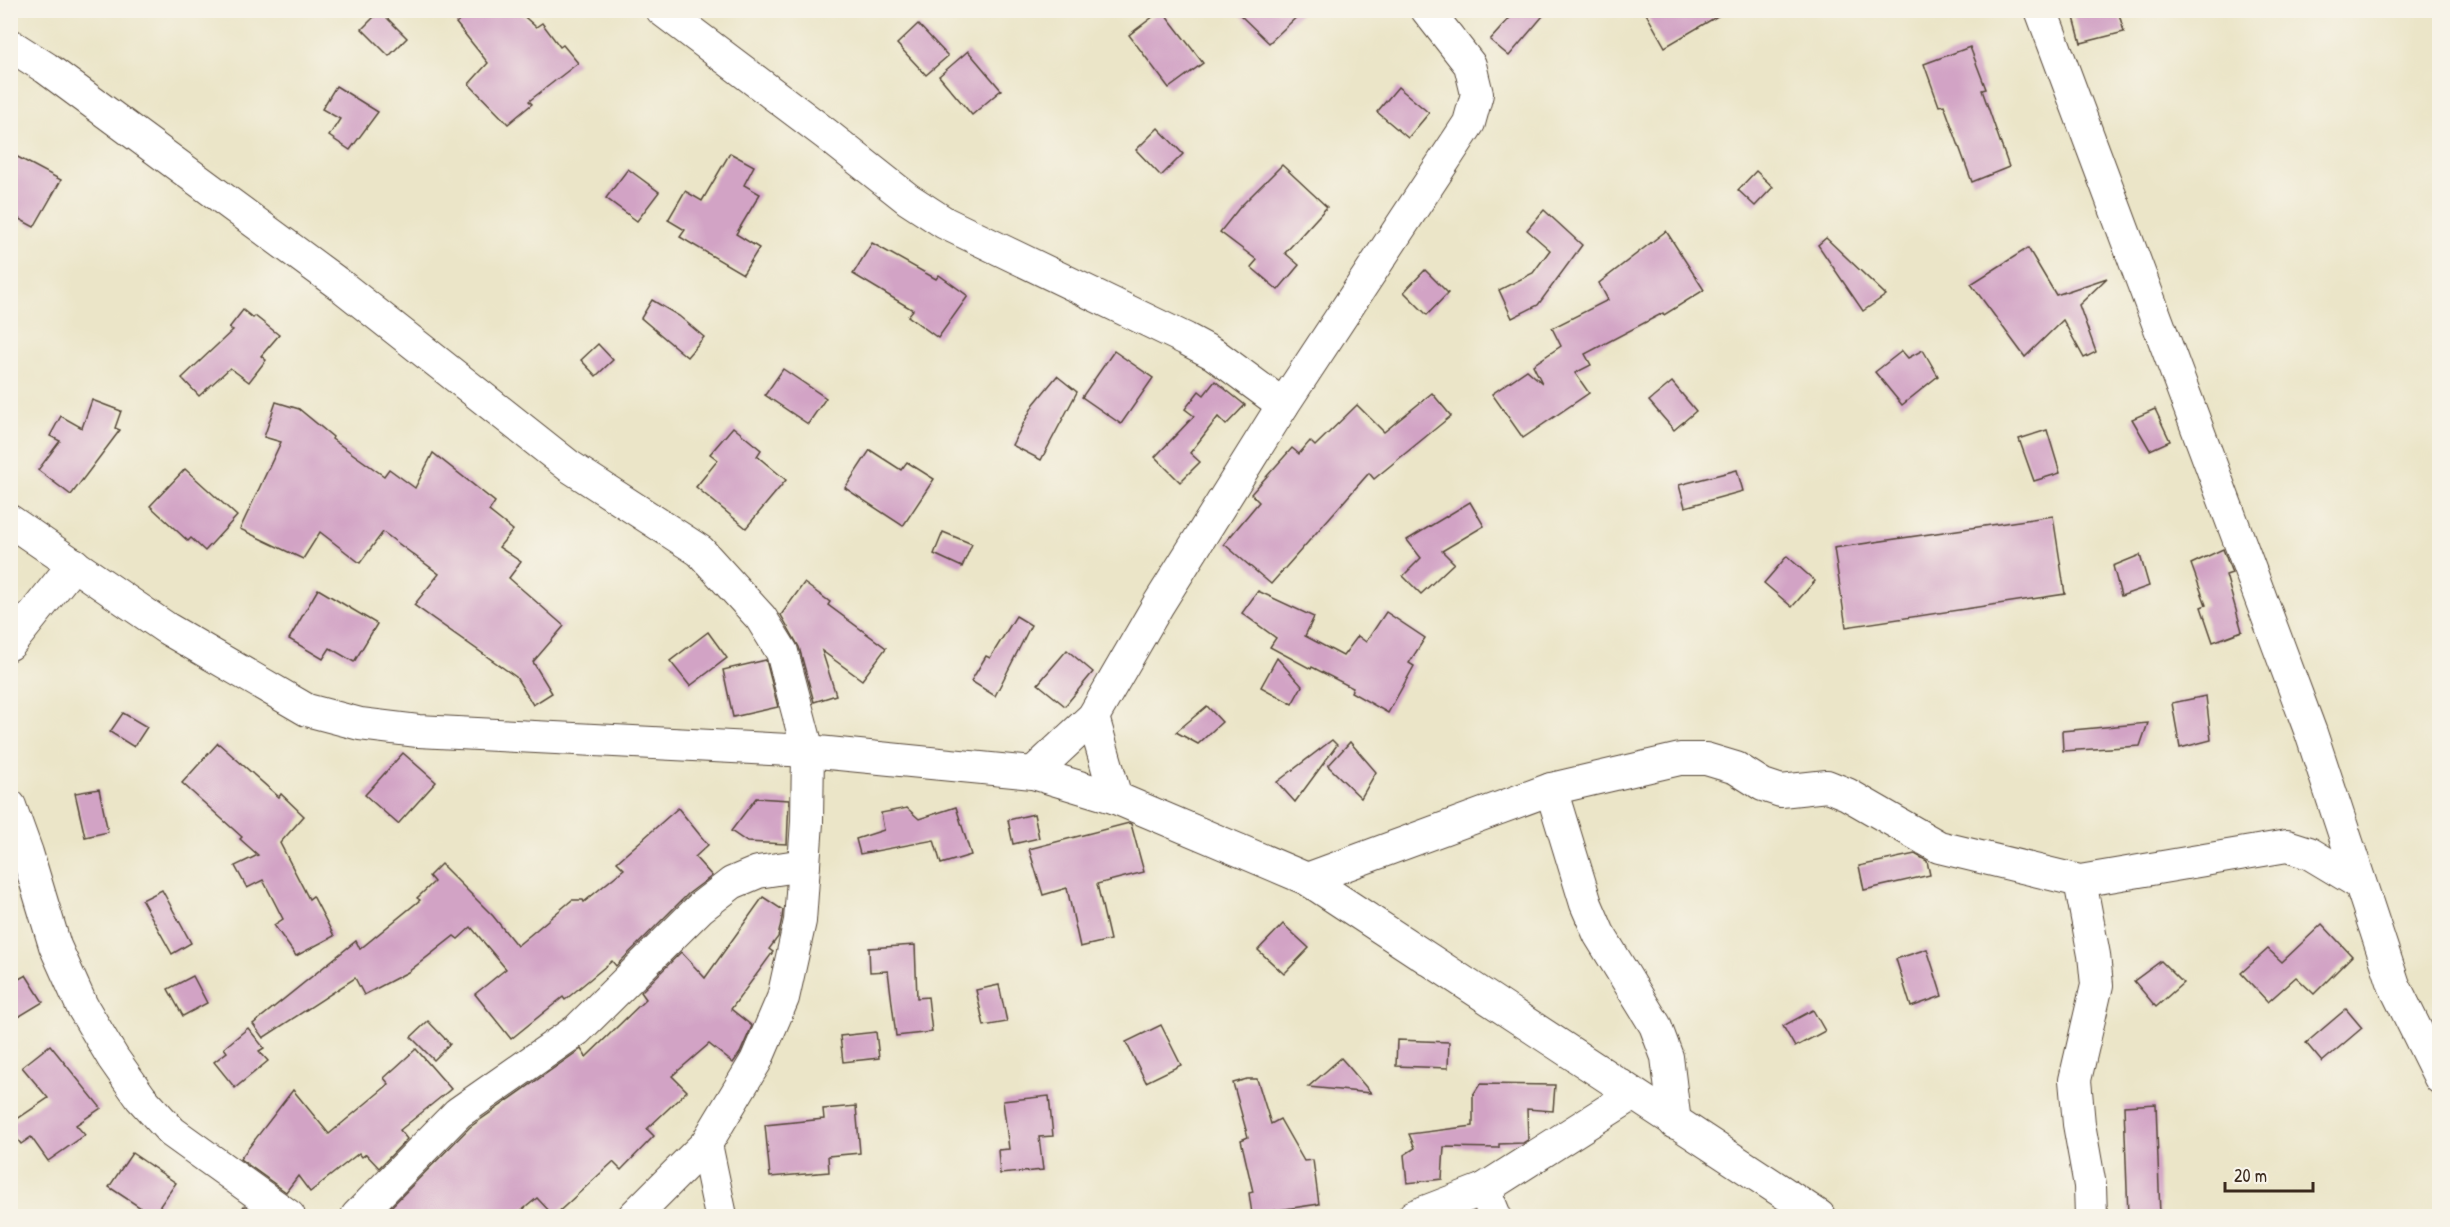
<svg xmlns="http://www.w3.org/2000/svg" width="2450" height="1227" font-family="'Patrick Hand',sans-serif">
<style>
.building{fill:#d2a3c5}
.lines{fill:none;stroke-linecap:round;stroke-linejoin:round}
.minor-casing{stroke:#554638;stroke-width:34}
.minor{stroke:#fff;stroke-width:32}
</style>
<rect width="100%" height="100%" fill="#f7f3e8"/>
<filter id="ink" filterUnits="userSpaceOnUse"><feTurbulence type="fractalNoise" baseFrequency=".0167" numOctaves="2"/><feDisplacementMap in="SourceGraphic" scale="12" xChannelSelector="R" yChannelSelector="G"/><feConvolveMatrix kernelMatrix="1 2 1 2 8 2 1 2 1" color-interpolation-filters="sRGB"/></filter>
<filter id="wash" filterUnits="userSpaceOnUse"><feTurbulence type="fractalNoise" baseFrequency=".008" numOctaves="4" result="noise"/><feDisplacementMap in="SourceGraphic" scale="24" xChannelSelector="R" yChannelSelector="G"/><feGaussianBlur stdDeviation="1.35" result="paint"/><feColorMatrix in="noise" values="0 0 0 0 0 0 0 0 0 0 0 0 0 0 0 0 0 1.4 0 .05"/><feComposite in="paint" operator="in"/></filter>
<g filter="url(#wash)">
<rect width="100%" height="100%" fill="#ebe5c8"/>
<g id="blocks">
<g class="building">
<path d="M 471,10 L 517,10 L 536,27 L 542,23 L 560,47 L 563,45 L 578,63 L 529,101 L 532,104 L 508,124 L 469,84 L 488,63 L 456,23 Z"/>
<path d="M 1162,10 L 1203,63 L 1169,88 L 1129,35 Z"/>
<path d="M 1235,10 L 1304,10 L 1269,43 Z"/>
<path d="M 1517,10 L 1548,10 L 1509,56 L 1490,40 Z"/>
<path d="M 1644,10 L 1728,10 L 1665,47 Z"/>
<path d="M 2072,10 L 2118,10 L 2124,32 L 2081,43 Z"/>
<path d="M 380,11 L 407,38 L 389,56 L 362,29 Z"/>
<path d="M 918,24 L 948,56 L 926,75 L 897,44 Z"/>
<path d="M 1970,47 L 1986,89 L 1982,90 L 2009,167 L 1972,182 L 1944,105 L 1939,106 L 1924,64 Z"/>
<path d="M 968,51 L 1001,90 L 972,115 L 939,76 Z"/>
<path d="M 336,86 L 378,112 L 350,150 L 329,136 L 340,119 L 322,109 Z"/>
<path d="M 1398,87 L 1429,113 L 1408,138 L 1377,112 Z"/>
<path d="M 1158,128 L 1183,154 L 1161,176 L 1136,150 Z"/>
<path d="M 10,153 L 61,180 L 34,227 L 10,214 Z"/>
<path d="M 730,153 L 754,166 L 744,185 L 760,194 L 736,234 L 759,248 L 743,274 L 680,237 L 685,230 L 668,220 L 685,191 L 702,201 Z"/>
<path d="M 1282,165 L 1327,207 L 1285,253 L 1299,265 L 1278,290 L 1251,267 L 1257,260 L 1220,232 L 1240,207 Z"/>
<path d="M 628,169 L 659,192 L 637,221 L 606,198 Z"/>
<path d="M 1756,171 L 1773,187 L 1755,206 L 1738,190 Z"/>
<path d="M 1544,210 L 1582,245 L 1538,305 L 1512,318 L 1499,290 L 1533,273 L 1550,250 L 1527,230 Z"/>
<path d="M 1666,231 L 1704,290 L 1664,315 L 1663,313 L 1585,354 L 1591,365 L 1575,373 L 1589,393 L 1523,438 L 1492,394 L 1527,370 L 1542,383 L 1533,365 L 1561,346 L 1552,328 L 1608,300 L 1599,283 Z"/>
<path d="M 1826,238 L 1886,295 L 1863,311 L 1818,245 Z"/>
<path d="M 872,243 L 936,279 L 939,275 L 968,296 L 938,338 L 908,316 L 913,310 L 853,274 Z"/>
<path d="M 2028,248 L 2056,295 L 2107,278 L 2079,305 L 2096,352 L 2084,358 L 2063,320 L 2025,357 L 1971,284 Z"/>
<path d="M 1425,270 L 1448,293 L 1427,315 L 1404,292 Z"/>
<path d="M 652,300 L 679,316 L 704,337 L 687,357 L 641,318 Z"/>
<path d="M 243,310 L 253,318 L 255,316 L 279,335 L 261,356 L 266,360 L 249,382 L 230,368 L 199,396 L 182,378 L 233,330 L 229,328 Z"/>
<path d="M 598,344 L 613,360 L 596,376 L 581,360 Z"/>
<path d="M 1923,350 L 1938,376 L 1902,405 L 1875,372 L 1902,351 L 1908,358 Z"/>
<path d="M 1114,351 L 1153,378 L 1121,424 L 1082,397 Z"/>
<path d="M 783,369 L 826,398 L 808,424 L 765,395 Z"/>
<path d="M 1057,376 L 1077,392 L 1041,460 L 1012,445 L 1034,404 Z"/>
<path d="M 1215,381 L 1245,405 L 1226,425 L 1218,417 L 1190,453 L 1200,462 L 1180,482 L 1155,457 L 1194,416 L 1185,409 L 1199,391 L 1204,395 Z"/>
<path d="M 1672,382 L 1696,411 L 1674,430 L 1649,401 Z"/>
<path d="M 1432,393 L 1451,416 L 1374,479 L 1369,473 L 1271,584 L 1224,544 L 1259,502 L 1251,494 L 1292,448 L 1299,454 L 1310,441 L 1315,446 L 1357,405 L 1384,432 Z"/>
<path d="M 92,400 L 121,411 L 115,428 L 120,430 L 71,495 L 38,470 L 60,441 L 50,436 L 61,416 L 82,428 Z"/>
<path d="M 276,402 L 299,409 L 333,437 L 332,439 L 384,476 L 389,469 L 415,488 L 433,453 L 495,502 L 489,511 L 513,530 L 499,547 L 521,562 L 509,578 L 564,626 L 533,662 L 552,693 L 533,705 L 516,677 L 414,605 L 439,574 L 383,532 L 360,563 L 320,532 L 303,559 L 240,529 L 281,442 L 264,437 Z"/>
<path d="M 2155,409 L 2170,441 L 2150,450 L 2132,419 Z"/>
<path d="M 733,427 L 761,450 L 757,456 L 786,480 L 746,528 L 696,487 L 718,460 L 710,454 Z"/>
<path d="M 2047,430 L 2060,473 L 2034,481 L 2019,439 Z"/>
<path d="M 870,450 L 901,470 L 907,462 L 934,479 L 903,526 L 845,488 Z"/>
<path d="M 185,469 L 237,516 L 205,551 L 191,538 L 188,541 L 150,506 Z"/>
<path d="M 1737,470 L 1743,491 L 1685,507 L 1679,485 Z"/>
<path d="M 1470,502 L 1484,526 L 1442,551 L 1454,563 L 1421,594 L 1403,576 L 1421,558 L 1407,540 Z"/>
<path d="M 2053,516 L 2065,594 L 1846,627 L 1834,548 Z"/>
<path d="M 943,532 L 972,544 L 962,567 L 934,554 Z"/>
<path d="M 2223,549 L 2232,573 L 2226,575 L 2242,631 L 2213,642 L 2201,607 L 2206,605 L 2191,564 Z"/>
<path d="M 2140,555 L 2149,586 L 2121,596 L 2113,566 Z"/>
<path d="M 1787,556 L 1815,581 L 1792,607 L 1764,583 Z"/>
<path d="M 804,583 L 830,602 L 828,605 L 886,648 L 862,680 L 822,651 L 836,695 L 814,702 L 799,647 L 781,615 Z"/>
<path d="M 318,589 L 377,624 L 354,662 L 330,648 L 323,659 L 289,639 Z"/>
<path d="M 1258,591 L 1314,617 L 1305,636 L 1343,656 L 1358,636 L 1366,642 L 1386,612 L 1425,638 L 1409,663 L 1414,666 L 1388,713 L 1351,692 L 1353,688 L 1312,667 L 1311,669 L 1270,647 L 1276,638 L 1242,613 Z"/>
<path d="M 1016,616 L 1031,625 L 995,696 L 971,681 L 986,656 L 990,658 Z"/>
<path d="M 708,632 L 727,658 L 690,686 L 670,661 Z"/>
<path d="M 1067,650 L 1093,672 L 1065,706 L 1038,684 Z"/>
<path d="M 1277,658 L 1302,686 L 1292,704 L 1261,687 Z"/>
<path d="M 766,660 L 778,707 L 733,717 L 723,670 Z"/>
<path d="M 2206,696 L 2211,740 L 2180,748 L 2172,703 Z"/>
<path d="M 1207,706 L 1222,722 L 1198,744 L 1176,732 Z"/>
<path d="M 123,713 L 147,727 L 134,747 L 110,732 Z"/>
<path d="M 2148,723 L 2140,746 L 2063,751 L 2062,731 Z"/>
<path d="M 1332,740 L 1337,745 L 1295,802 L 1277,782 Z"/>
<path d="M 1350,742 L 1376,772 L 1361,798 L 1328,766 Z"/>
<path d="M 218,743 L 279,797 L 281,794 L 304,816 L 280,843 L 309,899 L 313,896 L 334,936 L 296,956 L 274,925 L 283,919 L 263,880 L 247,888 L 235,866 L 258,855 L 240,839 L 242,837 L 182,783 Z"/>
<path d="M 403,753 L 436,782 L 398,824 L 365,795 Z"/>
<path d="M 99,789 L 108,832 L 85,837 L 75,793 Z"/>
<path d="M 756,798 L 789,800 L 787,844 L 747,842 L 731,831 Z"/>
<path d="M 956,807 L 971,855 L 941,864 L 934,840 L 860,854 L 856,839 L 884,830 L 881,813 L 907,808 L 919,819 Z"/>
<path d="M 678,808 L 708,845 L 695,857 L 712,876 L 688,894 L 616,966 L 612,961 L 565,1000 L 563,997 L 511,1039 L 475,994 L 506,969 L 471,927 L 458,939 L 454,936 L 408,972 L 364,995 L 355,978 L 263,1038 L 253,1024 L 356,941 L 360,949 L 420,900 L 417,898 L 434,882 L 429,876 L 441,864 L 493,916 L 517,946 L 572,900 L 583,900 L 584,902 L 624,869 L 617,862 Z"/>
<path d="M 1034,814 L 1039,838 L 1013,844 L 1008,820 Z"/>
<path d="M 1129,823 L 1131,824 L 1144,872 L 1097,884 L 1110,940 L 1080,947 L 1067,888 L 1043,895 L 1029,849 Z"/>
<path d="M 1915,854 L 1927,861 L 1930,875 L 1864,890 L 1859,866 Z"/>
<path d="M 162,890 L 191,943 L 172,954 L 142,900 Z"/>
<path d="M 763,897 L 783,910 L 782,918 L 778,937 L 769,949 L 773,952 L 731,1009 L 752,1026 L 740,1053 L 733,1063 L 709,1044 L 672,1076 L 687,1091 L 647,1129 L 654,1136 L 621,1170 L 613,1162 L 554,1216 L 537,1198 L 515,1216 L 382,1216 L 470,1127 L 581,1049 L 586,1057 L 646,999 L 641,992 L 681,952 L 705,978 Z"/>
<path d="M 1283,924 L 1309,948 L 1284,974 L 1258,950 Z"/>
<path d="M 2322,924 L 2352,956 L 2314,994 L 2296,977 L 2268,1002 L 2241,973 L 2268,949 L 2282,962 Z"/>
<path d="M 915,945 L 917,998 L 928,997 L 932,1032 L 896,1036 L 888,971 L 870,972 L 869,948 Z"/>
<path d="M 1927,949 L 1942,996 L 1911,1007 L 1896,959 Z"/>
<path d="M 2161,961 L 2183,983 L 2156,1007 L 2134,981 Z"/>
<path d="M 26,975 L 43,1002 L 10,1022 L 10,984 Z"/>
<path d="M 193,976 L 207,1003 L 183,1016 L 168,989 Z"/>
<path d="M 999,985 L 1007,1022 L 984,1026 L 976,990 Z"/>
<path d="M 2346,1009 L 2362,1028 L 2322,1062 L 2306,1043 Z"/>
<path d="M 1813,1010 L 1825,1031 L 1795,1047 L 1783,1026 Z"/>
<path d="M 428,1021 L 450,1044 L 434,1060 L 411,1037 Z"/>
<path d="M 1161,1025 L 1181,1065 L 1146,1082 L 1126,1042 Z"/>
<path d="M 248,1028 L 264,1048 L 259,1051 L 268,1061 L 235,1088 L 214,1062 L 227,1052 L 224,1048 Z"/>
<path d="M 876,1032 L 879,1058 L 843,1062 L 840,1036 Z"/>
<path d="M 1397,1040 L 1449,1042 L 1448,1068 L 1396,1066 Z"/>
<path d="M 50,1045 L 101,1108 L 76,1125 L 85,1135 L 48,1161 L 31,1137 L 21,1144 L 10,1130 L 10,1124 L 48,1098 L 22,1067 Z"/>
<path d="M 416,1049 L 451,1089 L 400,1130 L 407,1139 L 379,1168 L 366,1154 L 362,1157 L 359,1153 L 310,1192 L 298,1176 L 286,1192 L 240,1159 L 293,1090 L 329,1134 L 389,1084 L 384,1078 Z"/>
<path d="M 1341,1058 L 1349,1067 L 1371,1093 L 1308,1087 Z"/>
<path d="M 1247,1079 L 1257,1079 L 1271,1124 L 1280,1119 L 1304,1161 L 1313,1160 L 1319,1204 L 1252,1214 L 1249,1193 L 1253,1192 L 1241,1140 L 1248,1137 L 1233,1083 Z"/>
<path d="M 1480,1084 L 1555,1085 L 1553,1111 L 1527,1109 L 1528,1140 L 1523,1143 L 1499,1144 L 1499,1148 L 1444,1147 L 1442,1179 L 1407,1183 L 1404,1155 L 1415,1148 L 1409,1134 L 1473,1126 L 1473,1095 Z"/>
<path d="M 1049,1096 L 1053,1136 L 1039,1137 L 1043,1170 L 1000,1174 L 998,1150 L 1009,1149 L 1003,1101 Z"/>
<path d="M 2156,1104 L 2160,1216 L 2128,1216 L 2124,1106 Z"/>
<path d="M 856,1106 L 860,1153 L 828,1156 L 829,1172 L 770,1177 L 765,1125 L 824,1119 L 823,1109 Z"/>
<path d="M 132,1153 L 176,1183 L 153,1216 L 109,1187 Z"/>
<path d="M 244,1206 L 259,1216 L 237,1216 Z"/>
</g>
</g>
</g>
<g filter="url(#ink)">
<use href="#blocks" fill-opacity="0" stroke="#554638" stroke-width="1.5"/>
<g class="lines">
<defs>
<g id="minor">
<path d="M 662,10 L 826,134 L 908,199 L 945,223 L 1186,339 L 1214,354 L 1283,405"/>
<path d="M 2041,10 L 2311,733 L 2394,985 L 2440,1078"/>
<path d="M 10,45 L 46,68 L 340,285 L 569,466 L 700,551 L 761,618 L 782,652 L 808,751 L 807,822 L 800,921 L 783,998 L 756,1061 L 706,1144 L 634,1216"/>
<path d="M 10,521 L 166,628 L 307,710 L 360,724 L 418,731 L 808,751 L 1033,773 L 1116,798 L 1307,879 L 1819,1216"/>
<path d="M 10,644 L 74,564"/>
<path d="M 1093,717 L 1116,798"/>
<path d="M 1033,773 L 1093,717 L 1158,605 L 1283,405 L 1469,123 L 1477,94 L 1470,65 L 1427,10"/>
<path d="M 1551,789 L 1586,904 L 1599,934 L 1655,1025 L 1667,1057 L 1675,1123"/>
<path d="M 10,806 L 27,853 L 55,946 L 82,1006 L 113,1058 L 141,1098 L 172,1132 L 289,1216"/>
<path d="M 1307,879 L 1551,789 L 1680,759 L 1706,759 L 1736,768 L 1763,785 L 1781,791 L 1827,786 L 1847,794 L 1939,847 L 2080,881 L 2287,846 L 2309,853 L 2359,883"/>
<path d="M 2080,881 L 2094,955 L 2097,985 L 2075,1080 L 2079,1124 L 2090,1186 L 2091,1216"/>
<path d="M 706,1144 L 721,1216"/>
<path d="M 1484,1189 L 1495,1216"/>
<path d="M 357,1216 L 458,1113 L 577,1030 L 701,907 L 732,883 L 758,872 L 804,865"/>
<path d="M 1414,1216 L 1484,1189 L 1632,1095"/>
</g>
</defs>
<use href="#minor" class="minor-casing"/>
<use href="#minor" class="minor"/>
</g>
</g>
<rect width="2450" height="1227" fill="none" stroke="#f7f3e8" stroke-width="36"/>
<path d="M2225 1182v9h88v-9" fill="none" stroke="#3b2a1e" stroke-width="3"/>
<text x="2234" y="1182" font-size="18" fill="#3b2a1e" stroke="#f7f3e8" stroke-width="4.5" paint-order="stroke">20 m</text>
</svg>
